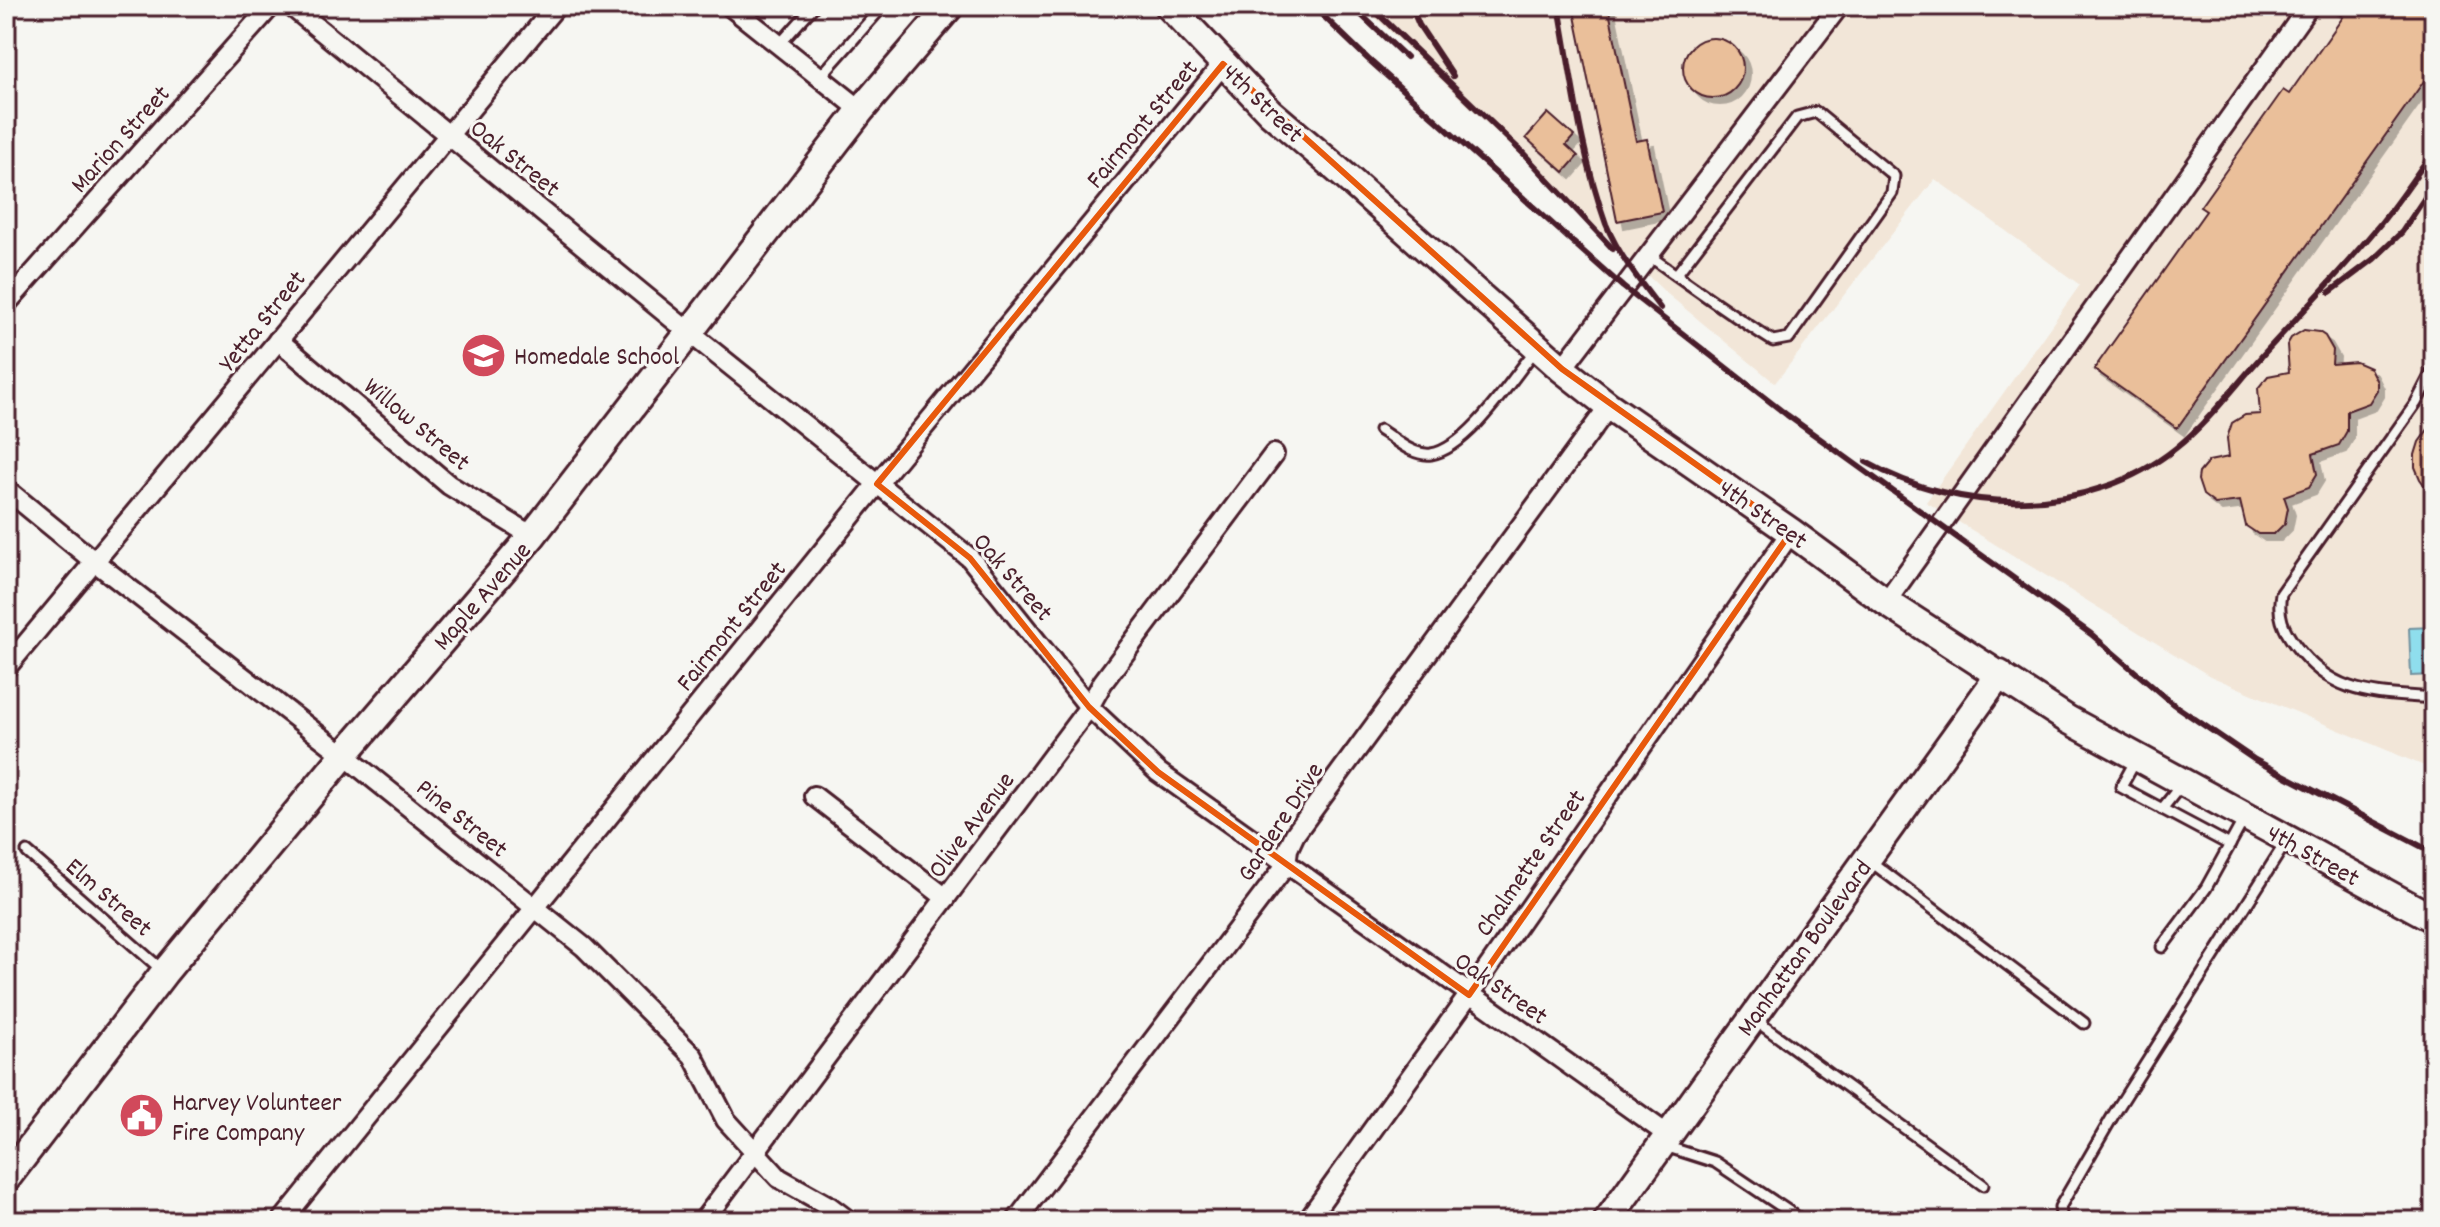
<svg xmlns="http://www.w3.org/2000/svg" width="2440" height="1227" font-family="Dekko,sans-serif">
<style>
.built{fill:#f2e6d8}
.water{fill:#8fdeed;stroke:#73929f;stroke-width:2}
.building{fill:#eabf9a;stroke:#4a1f2b;stroke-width:2;filter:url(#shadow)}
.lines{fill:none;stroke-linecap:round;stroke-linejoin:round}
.lane-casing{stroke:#4a1f2b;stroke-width:15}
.street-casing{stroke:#4a1f2b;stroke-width:24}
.secondary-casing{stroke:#4a1f2b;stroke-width:32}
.lane{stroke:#f6f6f2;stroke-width:9}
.street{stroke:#f6f6f2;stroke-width:18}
.secondary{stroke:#f6f6f2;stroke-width:26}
.rail{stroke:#4a1f2b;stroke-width:6}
.marked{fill:none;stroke:#e8590c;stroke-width:6;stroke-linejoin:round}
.labels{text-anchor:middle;stroke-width:6;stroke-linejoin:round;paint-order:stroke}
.street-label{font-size:26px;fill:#4a1f2b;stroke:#f6f6f2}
.poi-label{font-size:26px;fill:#4a1f2b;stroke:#f6f6f2;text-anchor:start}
</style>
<defs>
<filter id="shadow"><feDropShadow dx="7" dy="7" stdDeviation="0" flood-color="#0004"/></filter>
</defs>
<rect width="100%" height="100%" fill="#f6f6f2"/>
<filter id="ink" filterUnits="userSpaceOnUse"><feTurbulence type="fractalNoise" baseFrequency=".0125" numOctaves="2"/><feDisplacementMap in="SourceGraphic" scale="16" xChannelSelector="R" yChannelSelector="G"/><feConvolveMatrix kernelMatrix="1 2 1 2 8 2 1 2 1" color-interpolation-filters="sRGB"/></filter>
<g filter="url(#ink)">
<path class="built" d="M 1363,6 L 2434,6 L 2434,770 L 2210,676 L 1926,502 L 2080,285 L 1935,179 L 1775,383 L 1665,292 Z"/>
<path class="water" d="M 2434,627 L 2434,675 L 2411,676 L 2409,628 Z"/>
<g class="building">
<path d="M 1573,6 L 1608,6 L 1636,141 L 1647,139 L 1662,212 L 1617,221 Z"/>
<path d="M 2328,6 L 2434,6 L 2434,67 L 2177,428 L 2094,369 L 2206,211 L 2200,207 L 2283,90 L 2289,94 L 2343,17 Z"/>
<circle cx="1713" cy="68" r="30"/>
<path d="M 1548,113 L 1574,136 L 1566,145 L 1578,156 L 1564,172 L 1526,138 Z"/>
<path d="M 2304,330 L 2319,332 L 2325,336 L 2333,350 L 2332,364 L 2356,362 L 2370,368 L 2377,382 L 2377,390 L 2369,403 L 2347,411 L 2347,431 L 2339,445 L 2313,454 L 2317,474 L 2309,487 L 2284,496 L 2288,508 L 2285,523 L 2274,534 L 2258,534 L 2246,526 L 2240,501 L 2215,504 L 2203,495 L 2198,480 L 2199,473 L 2209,461 L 2229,457 L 2227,438 L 2232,423 L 2245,415 L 2260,414 L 2258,388 L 2268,376 L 2289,372 L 2287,345 L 2291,338 Z"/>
<path d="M 2434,421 L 2434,498 L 2420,479 L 2415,467 L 2415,455 L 2419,442 Z"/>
</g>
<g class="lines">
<defs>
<g id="lane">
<path d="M 779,45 L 814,6"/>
<path d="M 820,77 L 883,6"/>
<path d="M 1648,255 C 1689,284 1730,314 1773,341 L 1789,338 L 1892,193 L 1894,176 L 1816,112 L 1797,117 L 1676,275"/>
<path d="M 2434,368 L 2416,403 L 2281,594 C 2277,615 2283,629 2295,645 C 2334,697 2375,693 2434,698"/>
<path d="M 1380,430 C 1395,439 1412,456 1431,454 C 1469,448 1513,377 1537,348"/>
<path d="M 2137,758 L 2121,787 L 2230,845"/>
<path d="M 2162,809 L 2181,785"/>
<path d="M 27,852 L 162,970"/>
<path d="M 1870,861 L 2084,1023"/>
<path d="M 2162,947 L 2206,888 L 2244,819"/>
<path d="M 1755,1020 L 1983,1185"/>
<path d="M 1665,1146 L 1715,1162 L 1803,1221"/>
<path d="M 2062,1221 L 2060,1207 L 2114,1114 L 2286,842"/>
</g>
<g id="street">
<path d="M 291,6 L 690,333 L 970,558 L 1089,707 L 1158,772 L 1668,1135"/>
<path d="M 730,6 L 861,110"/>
<path d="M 6,304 L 271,6"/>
<path d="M 278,340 L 449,485 L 532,536"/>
<path d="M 1562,369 L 1839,6"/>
<path d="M 6,489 L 95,562 L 344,755 L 584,947 L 693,1056 L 726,1120 L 779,1178 L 829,1206 L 849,1221"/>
<path d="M 1886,602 L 2309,6"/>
<path d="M 6,668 L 556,6"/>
<path d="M 814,796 L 946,898"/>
<path d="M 282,1221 L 877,484 L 1223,64"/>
<path d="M 703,1221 L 1089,707 L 1103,682 L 1274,454"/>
<path d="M 1016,1221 L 1286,865 L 1288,849 L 1295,834 L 1609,406"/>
<path d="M 1307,1221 L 1469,995 L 1791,532"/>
</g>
<g id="secondary">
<path d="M 1169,6 L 1270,112 L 1345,176 L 1562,369 L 1609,406 L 1791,532 L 1886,602 L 2067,719 L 2434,919"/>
<path d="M 6,1179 L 164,973 L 344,755 L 532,536 L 861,110 L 950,6"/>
<path d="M 1607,1221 L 2000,674"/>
</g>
</defs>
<use href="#lane" class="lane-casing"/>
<use href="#street" class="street-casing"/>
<use href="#secondary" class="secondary-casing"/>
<use href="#lane" class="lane"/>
<use href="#street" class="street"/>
<use href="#secondary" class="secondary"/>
<g class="rail">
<path d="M 1313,6 L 1368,59 L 1623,287 L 1787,415 L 2091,634 L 2173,704 L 2255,760 L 2434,853"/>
<path d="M 1370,6 L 1524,154 L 1613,249"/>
<path d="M 1411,6 L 1419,25 L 1453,76"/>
<path d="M 1559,6 C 1572,78 1581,155 1606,224 C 1618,254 1640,282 1660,308"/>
<path d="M 1354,8 L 1406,57"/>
<path d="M 2330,292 L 2374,259 L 2402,232 L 2434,184"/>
<path d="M 1866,462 C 1960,515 2089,518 2176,448 C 2212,419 2239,380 2271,346 C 2306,308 2343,269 2376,229 C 2397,204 2415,176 2434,150"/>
</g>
</g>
</g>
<path class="marked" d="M 1223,64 L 1562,369 L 1791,532 L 1469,995 L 1158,772 L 1089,707 L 970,558 L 877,484 Z"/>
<defs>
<symbol id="school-disc" viewBox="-11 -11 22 22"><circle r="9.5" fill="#d1495b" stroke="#f6f6f2"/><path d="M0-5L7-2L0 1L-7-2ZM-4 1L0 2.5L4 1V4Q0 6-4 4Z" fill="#fff"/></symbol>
<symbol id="civic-disc" viewBox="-11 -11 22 22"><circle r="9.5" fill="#d1495b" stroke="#f6f6f2"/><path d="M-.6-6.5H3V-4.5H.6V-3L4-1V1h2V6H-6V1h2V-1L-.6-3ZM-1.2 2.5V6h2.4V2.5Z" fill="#fff"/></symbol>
</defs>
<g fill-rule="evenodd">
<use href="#school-disc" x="458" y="330" width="51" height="51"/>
<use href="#civic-disc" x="116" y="1090" width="51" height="51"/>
</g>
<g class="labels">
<g class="street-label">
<text transform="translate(1264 102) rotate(44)" y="9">4th Street</text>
<text transform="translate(1141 123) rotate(-50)" y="9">Fairmont Street</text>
<text transform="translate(119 138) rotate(-48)" y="9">Marion Street</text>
<text transform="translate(516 157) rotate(39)" y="9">Oak Street</text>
<text transform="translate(261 320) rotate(-51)" y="9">Yetta Street</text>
<text transform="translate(418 423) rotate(40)" y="9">Willow Street</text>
<text transform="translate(1764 513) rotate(35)" y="9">4th Street</text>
<text transform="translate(1014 576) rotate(49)" y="9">Oak Street</text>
<text transform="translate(481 595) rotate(-49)" y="9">Maple Avenue</text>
<text transform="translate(730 625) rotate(-51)" y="9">Fairmont Street</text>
<text transform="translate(463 817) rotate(39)" y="9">Pine Street</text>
<text transform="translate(1279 821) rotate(-57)" y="9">Gardere Drive</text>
<text transform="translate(970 824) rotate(-53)" y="9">Olive Avenue</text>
<text transform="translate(2314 854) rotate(29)" y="9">4th Street</text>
<text transform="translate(1529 862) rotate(-55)" y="9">Chalmette Street</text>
<text transform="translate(110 896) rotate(41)" y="9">Elm Street</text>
<text transform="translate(1803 947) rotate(-54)" y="9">Manhattan Boulevard</text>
<text transform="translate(1502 987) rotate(35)" y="9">Oak Street</text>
</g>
<g class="poi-label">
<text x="514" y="364">Homedale School</text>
<text x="172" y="1110">Harvey Volunteer<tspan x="172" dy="30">Fire Company</tspan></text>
</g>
</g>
<rect width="2440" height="1227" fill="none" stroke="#f6f6f2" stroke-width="32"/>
<rect x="16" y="16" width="2408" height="1195" fill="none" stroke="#4a1f2b" stroke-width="3" filter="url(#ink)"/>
</svg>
